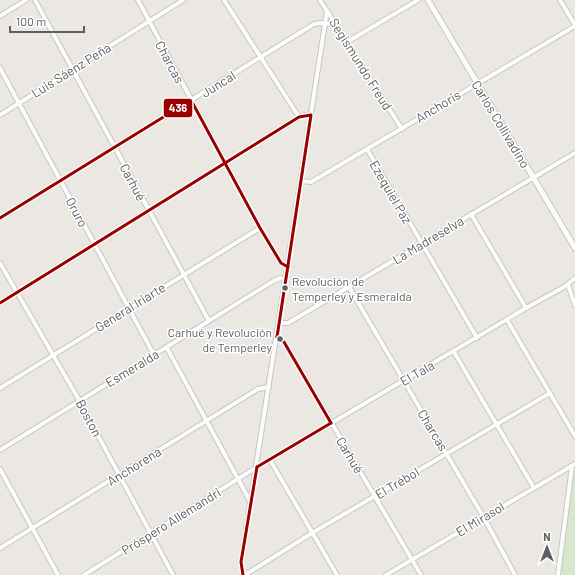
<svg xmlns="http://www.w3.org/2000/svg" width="575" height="575" font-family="Barlow,sans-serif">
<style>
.green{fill:#d7e7ce}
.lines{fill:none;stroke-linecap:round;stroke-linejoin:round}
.minor-casing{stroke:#c6c6c5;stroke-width:6}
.tertiary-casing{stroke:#c6c6c5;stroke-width:7}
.minor{stroke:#fcfcfb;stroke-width:4}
.tertiary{stroke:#fcfcfb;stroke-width:5}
.bus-1-casing{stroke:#fff;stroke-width:6}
.bus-1{stroke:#990100;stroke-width:3}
.bus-dot{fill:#5a6063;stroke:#fff;stroke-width:1.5}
.labels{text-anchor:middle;stroke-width:3;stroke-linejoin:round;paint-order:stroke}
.bus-label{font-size:12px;fill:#5a6063;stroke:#fff;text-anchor:start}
.street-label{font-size:13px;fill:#5a6063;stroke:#fff}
.line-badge{stroke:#fff;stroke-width:1.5}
.badge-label{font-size:11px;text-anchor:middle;font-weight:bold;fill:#fff}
</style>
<rect width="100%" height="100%" fill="#ebe8e4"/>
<path class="green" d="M 575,470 L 575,575 L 561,575 L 572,480 Z"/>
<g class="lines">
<defs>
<g id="minor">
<path d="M 35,0 L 209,321"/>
<path d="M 138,0 L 260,228 L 281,263 L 288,267"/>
<path d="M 224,0 L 299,117"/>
<path d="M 320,0 L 402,129"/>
<path d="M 560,0 L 575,25"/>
<path d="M 0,16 L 26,0"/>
<path d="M 347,42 L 418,0"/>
<path d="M 0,68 L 154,355"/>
<path d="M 0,115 L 183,0"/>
<path d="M 367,149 L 477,338"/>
<path d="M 301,181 L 311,182 L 575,26"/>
<path d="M 471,214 L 526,308"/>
<path d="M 0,218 L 314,24 L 321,23 L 336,25"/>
<path d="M 0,263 L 79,400 L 173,575"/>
<path d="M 568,285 L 575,305"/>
<path d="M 349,287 L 484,518 L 515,575"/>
<path d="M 0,303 L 299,117 L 305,115 L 311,115"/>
<path d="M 507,320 L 575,436"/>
<path d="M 279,323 L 288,323 L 575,153"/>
<path d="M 277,337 L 284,342 L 421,575"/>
<path d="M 167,348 L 251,503"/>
<path d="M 454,352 L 534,488"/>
<path d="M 0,388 L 260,228"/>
<path d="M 0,450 L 275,280 L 281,278 L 286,280"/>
<path d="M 270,460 L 337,575"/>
<path d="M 0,469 L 58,575"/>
<path d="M 0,548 L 258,389 L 269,387"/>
<path d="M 84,575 L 257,467 L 526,308 L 564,287 L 575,278"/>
<path d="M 243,575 L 241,562 L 327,11"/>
<path d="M 245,575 L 312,533 L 550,393"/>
<path d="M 386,575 L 575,464"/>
<path d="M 558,575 L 572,466"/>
</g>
<path id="tertiary" d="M 428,0 L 575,248"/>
</defs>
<use href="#minor" class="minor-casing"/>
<use href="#tertiary" class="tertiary-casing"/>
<use href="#minor" class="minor"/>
<use href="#tertiary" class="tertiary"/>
<defs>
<g id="bus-1">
<path d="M 0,218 L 191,100 L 260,228 L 281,263 L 288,267"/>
<path d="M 0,303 L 299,117 L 311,115 L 277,337"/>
<path d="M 277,337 L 284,342 L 331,423"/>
<path d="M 257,467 L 331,423"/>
<path d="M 243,575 L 241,562 L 257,467"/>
</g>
</defs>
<use href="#bus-1" class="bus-1-casing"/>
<use href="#bus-1" class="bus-1"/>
</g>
<g class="bus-dot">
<circle cx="285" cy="288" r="3.5"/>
<circle cx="280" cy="339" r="3.5"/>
</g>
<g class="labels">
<g class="bus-label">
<text x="292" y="286">Revolución de<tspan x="292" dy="15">Temperley y Esmeralda</tspan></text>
<text x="272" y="337" text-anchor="end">Carhué y Revolución<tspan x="272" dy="15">de Temperley</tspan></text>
</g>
<g class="street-label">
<text transform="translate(170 62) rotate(62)" y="5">Charcas</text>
<text transform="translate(361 64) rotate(58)" y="5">Segismundo Freud</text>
<text transform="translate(71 70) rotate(-32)" y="5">Luis Sáenz Peña</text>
<text transform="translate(218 84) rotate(-32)" y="5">Juncal</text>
<text transform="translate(438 106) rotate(-31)" y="5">Anchoris</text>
<text transform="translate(501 124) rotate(59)" y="5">Carlos Collivadino</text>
<text transform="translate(133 182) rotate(62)" y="5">Carhué</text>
<text transform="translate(391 192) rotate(60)" y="5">Ezequiel Paz</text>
<text transform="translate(77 212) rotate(62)" y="5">Oruro</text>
<text transform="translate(428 240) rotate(-31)" y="5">La Madreselva</text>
<text transform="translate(130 307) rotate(-32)" y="5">General Iriarte</text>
<text transform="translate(132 368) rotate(-31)" y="5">Esmeralda</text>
<text transform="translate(417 373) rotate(-30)" y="5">El Tala</text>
<text transform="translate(89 418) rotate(62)" y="5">Boston</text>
<text transform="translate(433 430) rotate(59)" y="5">Charcas</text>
<text transform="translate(350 455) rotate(59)" y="5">Carhué</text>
<text transform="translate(134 466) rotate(-32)" y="5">Anchorena</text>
<text transform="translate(397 483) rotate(-31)" y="5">El Trébol</text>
<text transform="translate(480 519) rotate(-31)" y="5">El Mirasol</text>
<text transform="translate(171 521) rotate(-32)" y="5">Próspero Allemandri</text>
</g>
</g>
<rect class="line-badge" x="163" y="98" width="30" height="20" rx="4" fill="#990100"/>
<g class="badge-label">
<text x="178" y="112">436</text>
</g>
<g transform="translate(547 547)" stroke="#ffffff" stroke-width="3" paint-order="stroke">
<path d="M0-3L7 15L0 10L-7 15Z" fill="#5a6063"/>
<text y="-6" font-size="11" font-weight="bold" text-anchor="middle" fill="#5a6063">N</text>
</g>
<path d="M10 26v6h74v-6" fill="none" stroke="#5a6063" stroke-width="2"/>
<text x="16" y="26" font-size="12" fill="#5a6063" stroke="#ffffff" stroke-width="3" paint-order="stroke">100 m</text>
</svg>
